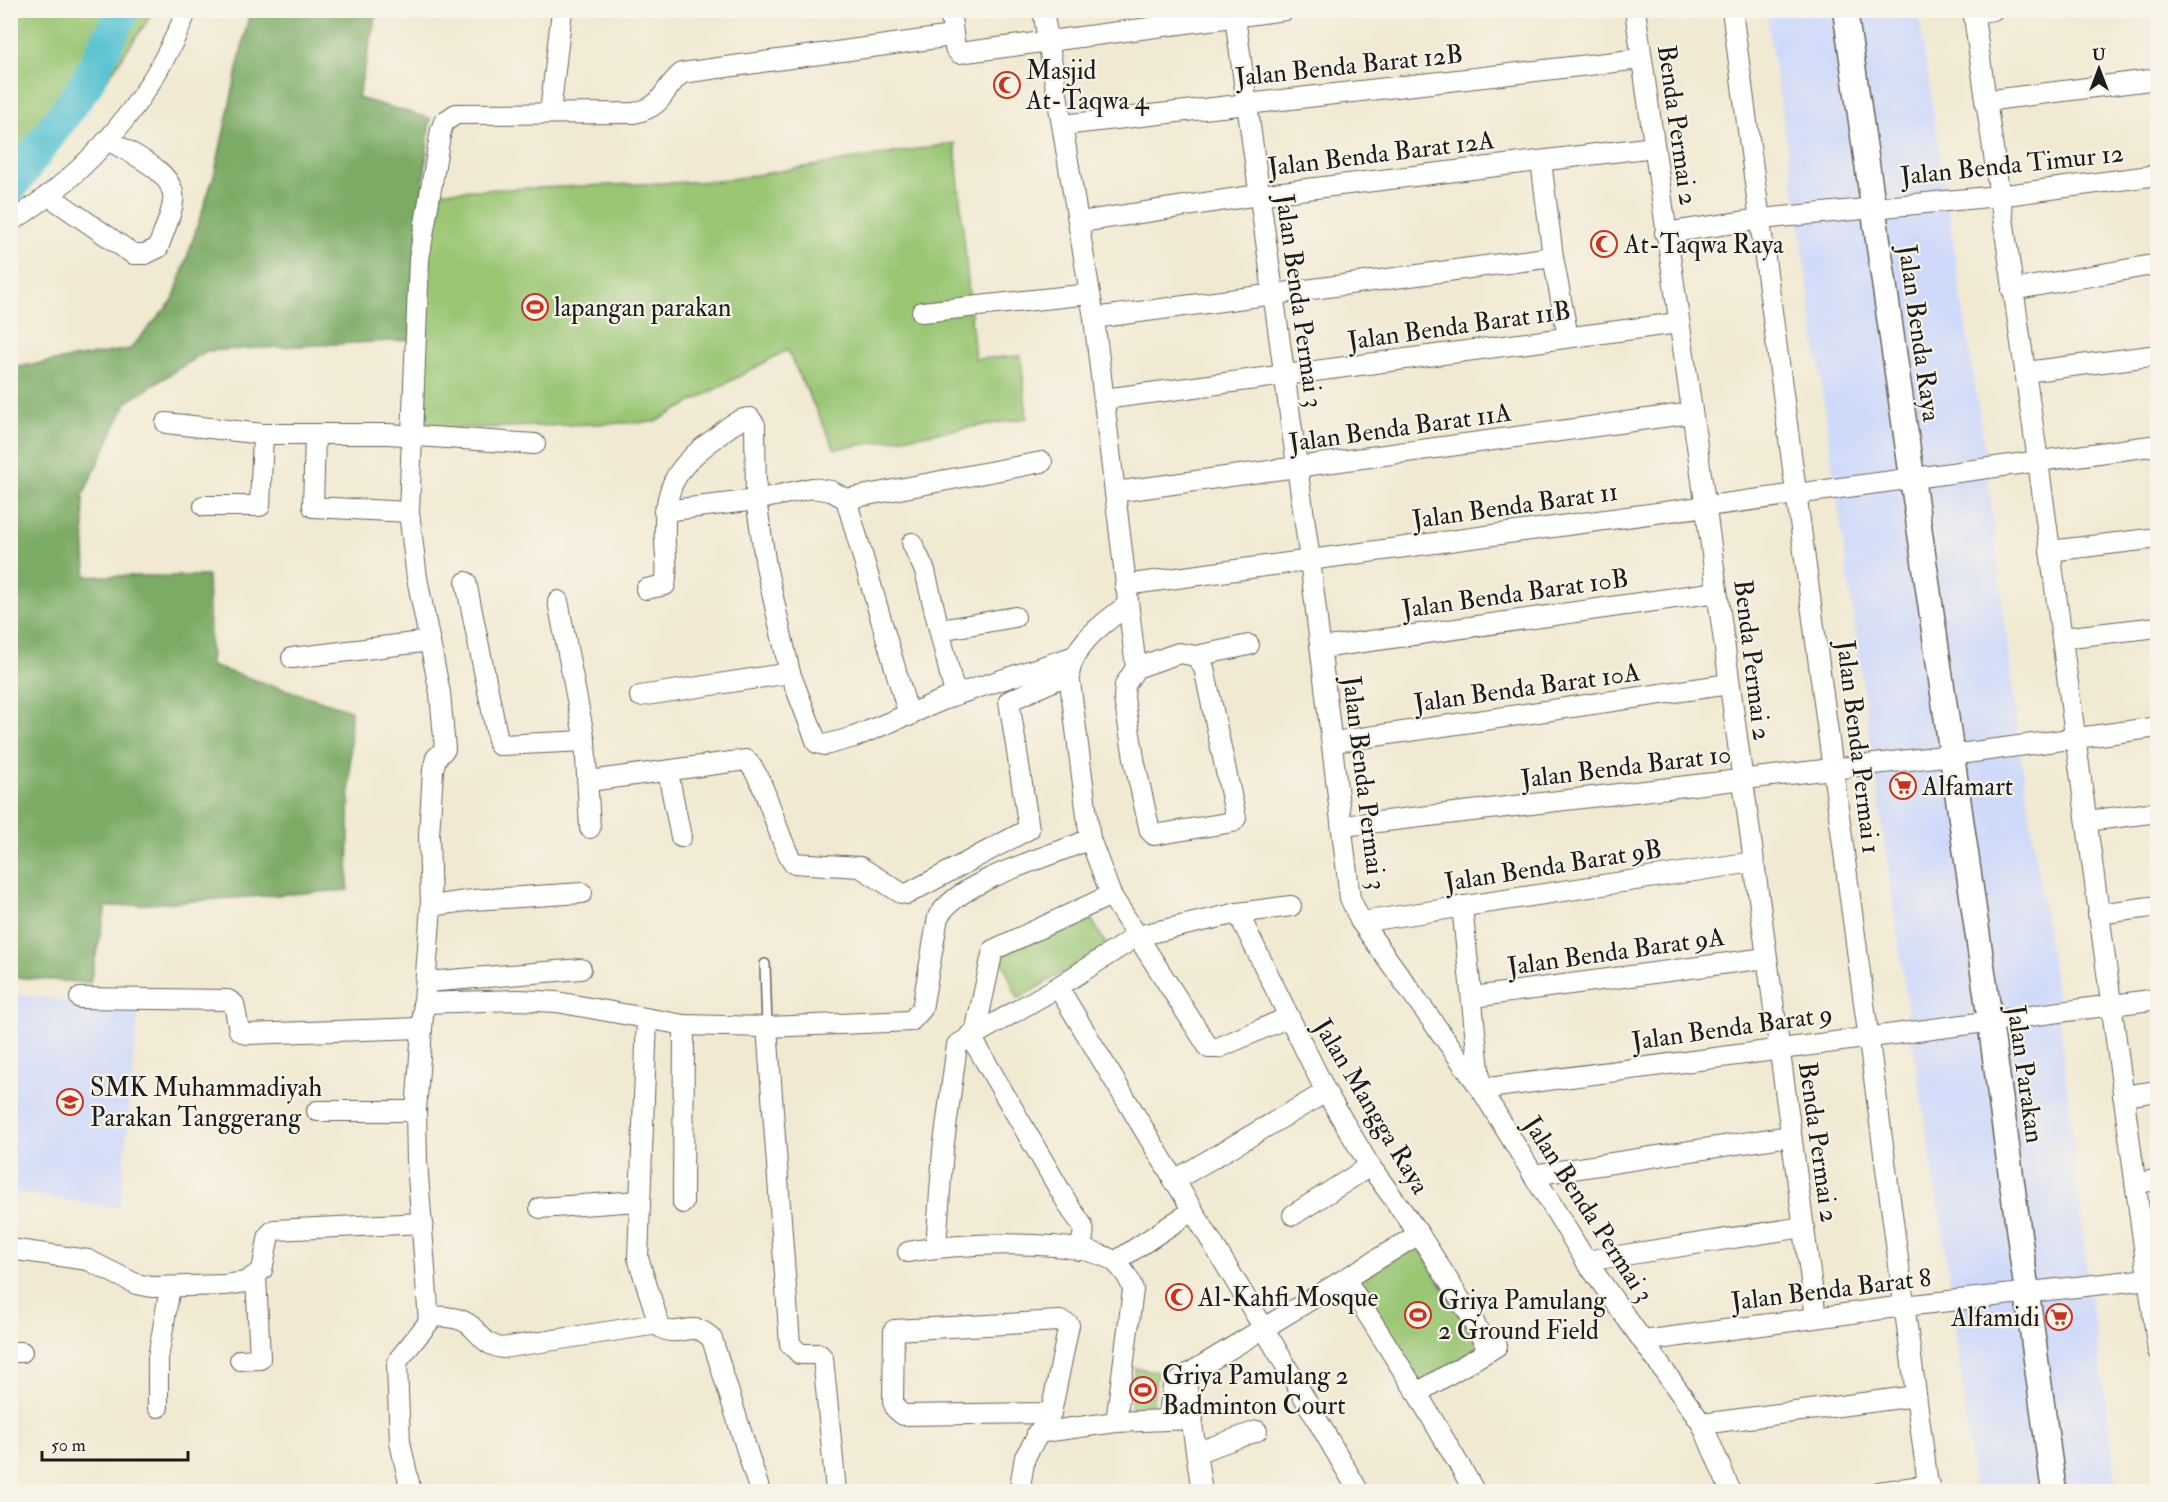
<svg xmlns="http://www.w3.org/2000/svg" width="2168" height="1502" font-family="'IM FELL Double Pica',serif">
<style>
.built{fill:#cfdafa}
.green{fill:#9ac673;stroke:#5b7148;stroke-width:1.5}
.forest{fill:#7bab65;stroke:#4c6440;stroke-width:1.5}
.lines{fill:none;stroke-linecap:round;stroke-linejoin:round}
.river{stroke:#58c3d2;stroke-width:34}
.service-casing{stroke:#67645b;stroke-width:12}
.minor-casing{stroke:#67645b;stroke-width:22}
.tertiary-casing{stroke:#67645b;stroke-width:27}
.service{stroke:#fff;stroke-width:9}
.minor{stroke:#fff;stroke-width:20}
.tertiary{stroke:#fff;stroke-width:24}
.labels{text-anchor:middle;stroke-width:4.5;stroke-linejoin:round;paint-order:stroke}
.street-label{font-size:26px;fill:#1c1c1c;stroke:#f7f3e8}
.poi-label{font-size:26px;fill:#1c1c1c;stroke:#f7f3e8;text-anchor:start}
</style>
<rect width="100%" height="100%" fill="#f7f3e8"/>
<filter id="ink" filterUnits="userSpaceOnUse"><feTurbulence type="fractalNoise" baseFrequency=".0167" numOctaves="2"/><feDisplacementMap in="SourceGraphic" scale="12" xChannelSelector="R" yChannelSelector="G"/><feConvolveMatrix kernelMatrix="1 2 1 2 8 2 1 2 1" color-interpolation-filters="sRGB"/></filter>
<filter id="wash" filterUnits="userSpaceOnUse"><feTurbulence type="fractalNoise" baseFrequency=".008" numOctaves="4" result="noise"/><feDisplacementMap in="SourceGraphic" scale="24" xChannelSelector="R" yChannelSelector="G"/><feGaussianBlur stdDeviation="1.35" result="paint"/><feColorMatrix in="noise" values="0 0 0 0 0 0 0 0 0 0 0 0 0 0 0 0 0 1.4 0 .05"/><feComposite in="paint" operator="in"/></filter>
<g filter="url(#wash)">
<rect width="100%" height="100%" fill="#f1e9d1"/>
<g class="built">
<path d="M 1766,11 L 1918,11 L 1985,452 L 2018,735 L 2057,998 L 2087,1270 L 2118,1491 L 1974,1491 L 1951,1289 L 1909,1019 L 1797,209 Z"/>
<path d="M 10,993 L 138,1012 L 120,1208 L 11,1192 Z"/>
</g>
<g class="green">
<path d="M 11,10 L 154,11 L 73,129 L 11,170 Z"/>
<path d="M 955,143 L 975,359 L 1021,356 L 1027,418 L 835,449 L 787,350 L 655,422 L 418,430 L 423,192 L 719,181 Z"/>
<path d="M 1089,915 L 1107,946 L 1018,999 L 1000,955 Z"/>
<path d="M 1417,1244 L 1480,1348 L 1420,1383 L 1356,1282 Z"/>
<path d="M 1135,1368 L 1157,1371 L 1151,1413 L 1130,1410 Z"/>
</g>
<path class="forest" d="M 250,11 L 377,11 L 358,98 L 430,118 L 409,340 L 206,351 L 127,402 L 83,495 L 86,576 L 208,576 L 211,666 L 351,710 L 348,890 L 106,907 L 90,983 L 11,977 L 11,368 L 130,349 L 173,300 L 215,172 Z"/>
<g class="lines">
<path class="river" d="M 10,188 L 86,84 L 123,10"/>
</g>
</g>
<g filter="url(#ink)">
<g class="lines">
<defs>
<path id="service" d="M 765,964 L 767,1027"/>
<g id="minor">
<path d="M 950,10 L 955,48 L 959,53 L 1285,10"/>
<path d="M 1043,10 L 1094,318 L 1136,668"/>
<path d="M 1234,10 L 1310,560 L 1350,898 L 1361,922 L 1481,1089 L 1586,1261 L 1702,1424 L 1731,1492"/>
<path d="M 1635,10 L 1705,502 L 1816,1317"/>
<path d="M 1732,10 C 1800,504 1861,998 1929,1492"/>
<path d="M 1973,10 L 2038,461 L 2158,1351"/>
<path d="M 1974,13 L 1993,10"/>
<path d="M 1985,101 L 2158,79"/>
<path d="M 550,113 L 562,10"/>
<path d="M 1063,125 L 1641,59"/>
<path d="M 1541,161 L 1553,257 L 1568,337"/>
<path d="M 48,195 L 133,254 L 145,254 L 158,248 C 163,233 171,217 173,202 C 178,172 129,153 108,140"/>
<path d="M 10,222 C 91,172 152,98 187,10"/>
<path d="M 1080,222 L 1258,195 L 1654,147"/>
<path d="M 1665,233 L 1761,219 L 1998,196 L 2158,175"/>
<path d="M 2012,290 L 2158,264"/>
<path d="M 922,312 L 1090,294"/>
<path d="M 1094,318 L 1553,257"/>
<path d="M 2025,372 L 2158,355"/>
<path d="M 1104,399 L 1678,323"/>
<path d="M 166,423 L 263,434 L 388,434 L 535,444"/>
<path d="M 315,435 L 313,507 L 409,512"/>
<path d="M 1115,492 L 1691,413"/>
<path d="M 846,499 L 1042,462"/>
<path d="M 204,506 L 260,506 L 263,434"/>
<path d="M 664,511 L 756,500 L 812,488 L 831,491 L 846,499 L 909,716"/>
<path d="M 912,543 L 925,571 L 955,695"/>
<path d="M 2050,551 L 2158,538"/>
<path d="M 466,582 L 499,745 L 585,741"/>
<path d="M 1125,585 L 2158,445"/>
<path d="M 646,589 L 665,585 C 668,571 666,557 665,543 C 663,492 672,469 714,439 C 724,431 737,418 750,418 L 755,425 L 756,500 L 766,566 L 790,673 L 817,743 L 825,745 L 854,737 L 955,695 L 1072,657"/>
<path d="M 558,601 L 585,741 L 590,828"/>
<path d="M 1127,605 C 1102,625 1075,642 1069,674 L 1090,839 L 1111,895 L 1209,1048 L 1218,1048 L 1289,1017"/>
<path d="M 940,630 L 1015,617"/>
<path d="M 2062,638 L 2158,627"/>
<path d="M 1321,648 L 1717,592"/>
<path d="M 1179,653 L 1196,656 L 1204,668 L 1236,818 L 1233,822 L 1154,835 L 1150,831 L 1135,764 L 1124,698 L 1125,685 L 1136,668 Z"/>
<path d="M 1196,656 L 1249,645"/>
<path d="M 292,658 L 430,641"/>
<path d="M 640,696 L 790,673"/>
<path d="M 1334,742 L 1729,684"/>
<path d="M 668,773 L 681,837"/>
<path d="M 589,781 L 746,760 C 766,778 776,836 793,863 L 860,867 L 901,893 L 907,894 L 1029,829 L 1009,701 L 1069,674"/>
<path d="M 2087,821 L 2158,812"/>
<path d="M 1343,826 L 1952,755 L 2158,727"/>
<path d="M 431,906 L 473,900 L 582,893"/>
<path d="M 1462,906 L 1481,1089 L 2158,999"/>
<path d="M 1238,913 L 1326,1092 L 1370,1166 L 1419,1234 L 1470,1315 L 1489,1351"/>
<path d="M 2098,914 L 2158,906"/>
<path d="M 1361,922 L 1753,862"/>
<path d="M 427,982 L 581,969"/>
<path d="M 1058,987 L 1265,1330 L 1359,1492"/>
<path d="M 1473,997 L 1766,958"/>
<path d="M 80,998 L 228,1000 L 234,1004 L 239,1030 L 246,1034 L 422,1028"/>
<path d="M 423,1003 L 519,1000 L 557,1002 L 684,1025 L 767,1027 L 911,1021 L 922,1009 L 938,917 C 961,879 1048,858 1090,839"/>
<path d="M 647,1019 L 638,1258 L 660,1327 C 679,1340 692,1317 712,1339 L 760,1492"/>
<path d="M 767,1027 L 790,1344 L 800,1354 L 819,1354 L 823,1358 L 836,1491"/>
<path d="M 975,1033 L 993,950 L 1111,895"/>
<path d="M 970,1035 L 1072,1211 C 1086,1229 1086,1229 1079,1250"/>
<path d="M 2123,1096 L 2158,1091"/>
<path d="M 317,1111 L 416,1111"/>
<path d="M 1533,1175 L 1790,1136"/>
<path d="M 1173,1181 L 1326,1092"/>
<path d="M 2135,1183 L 2158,1180"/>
<path d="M 683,1203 L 684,1025"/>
<path d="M 540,1208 L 638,1201"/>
<path d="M 1293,1215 L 1370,1166"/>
<path d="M 936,1247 L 943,1150 L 957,1045 L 1058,987 L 1137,936 L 1238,913 L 1291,906"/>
<path d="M 10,1249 L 88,1260 L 136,1284 L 152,1287 L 225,1285 L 246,1282 L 262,1270 L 269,1235 L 274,1230 L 423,1223"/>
<path d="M 908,1252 C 947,1244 1085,1236 1116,1263 C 1123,1269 1131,1281 1133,1290 L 1116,1422"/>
<path d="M 1586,1261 L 1803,1227"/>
<path d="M 1115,1262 L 1192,1211"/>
<path d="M 1346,1280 L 1417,1393 L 1475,1492"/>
<path d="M 429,1316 C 443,1317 460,1316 471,1326 C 482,1336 485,1345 502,1348 L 658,1324"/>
<path d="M 1643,1341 L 1904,1306 L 2158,1278"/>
<path d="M 10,1352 L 22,1352"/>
<path d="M 240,1360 L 260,1359 L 256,1276"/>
<path d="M 1185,1376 L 1202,1492"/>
<path d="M 1417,1393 L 1497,1346"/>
<path d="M 158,1407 L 158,1358 L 170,1287"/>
<path d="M 1168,1419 L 1173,1387 L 1185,1376 L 1419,1234"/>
<path d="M 1702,1424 L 1916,1396"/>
<path d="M 1037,1433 L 1116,1422 L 1193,1419"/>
<path d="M 1198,1452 L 1257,1431"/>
<path d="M 411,1492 L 400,1442 L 397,1366 L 399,1359 L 429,1322 L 417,1162 L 416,1111 L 431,906 L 429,836 L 433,770 L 436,758 L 445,749 L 440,693 L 417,578 L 409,512 L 419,259 L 441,130 L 444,122 L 456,114 L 634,113 C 667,105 660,91 682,73 L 952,36"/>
<path d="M 1019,1492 L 1025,1457 L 1051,1413 L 1069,1325 L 1060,1321 L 894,1330 L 893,1402 L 896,1409 L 903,1415 L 1051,1413"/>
<path d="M 1879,1492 L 1929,1485"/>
</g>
<path id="tertiary" d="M 1845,10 L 1990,1021 L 2054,1492"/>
</defs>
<use href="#service" class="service-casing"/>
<use href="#minor" class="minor-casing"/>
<use href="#tertiary" class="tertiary-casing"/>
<use href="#service" class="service"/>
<use href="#minor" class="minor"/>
<use href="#tertiary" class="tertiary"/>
</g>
</g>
<defs>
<symbol id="mosque-ring" viewBox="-11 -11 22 22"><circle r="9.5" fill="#f7f3e8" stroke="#c8321e" stroke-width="1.5"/><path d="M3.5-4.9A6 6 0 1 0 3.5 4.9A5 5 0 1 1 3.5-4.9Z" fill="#c8321e"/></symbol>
<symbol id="stadium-ring" viewBox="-11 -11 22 22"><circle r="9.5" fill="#f7f3e8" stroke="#c8321e" stroke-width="1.5"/><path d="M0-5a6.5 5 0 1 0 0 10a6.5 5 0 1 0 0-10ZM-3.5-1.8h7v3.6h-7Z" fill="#c8321e"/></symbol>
<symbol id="supermarket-ring" viewBox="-11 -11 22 22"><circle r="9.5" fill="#f7f3e8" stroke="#c8321e" stroke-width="1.5"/><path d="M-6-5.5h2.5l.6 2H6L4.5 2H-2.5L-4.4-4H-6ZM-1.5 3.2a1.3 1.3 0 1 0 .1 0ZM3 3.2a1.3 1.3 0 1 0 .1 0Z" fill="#c8321e"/></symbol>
<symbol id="school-ring" viewBox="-11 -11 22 22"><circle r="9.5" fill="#f7f3e8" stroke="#c8321e" stroke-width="1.5"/><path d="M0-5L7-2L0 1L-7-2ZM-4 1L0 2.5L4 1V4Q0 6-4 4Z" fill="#c8321e"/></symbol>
</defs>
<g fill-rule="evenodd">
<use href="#mosque-ring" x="992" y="70" width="30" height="30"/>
<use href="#mosque-ring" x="1589" y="229" width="30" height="30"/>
<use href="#stadium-ring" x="520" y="292" width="30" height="30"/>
<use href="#supermarket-ring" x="1888" y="771" width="30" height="30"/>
<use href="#school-ring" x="55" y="1087" width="30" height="30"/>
<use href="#mosque-ring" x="1164" y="1282" width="30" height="30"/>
<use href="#stadium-ring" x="1403" y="1300" width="30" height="30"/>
<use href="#supermarket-ring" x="2044" y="1302" width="30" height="30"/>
<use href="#stadium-ring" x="1128" y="1375" width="30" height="30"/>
</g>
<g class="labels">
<g class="street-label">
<text transform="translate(1349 65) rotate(-6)" y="9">Jalan Benda Barat 12B</text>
<text transform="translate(1678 125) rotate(82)" y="9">Benda Permai 2</text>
<text transform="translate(1381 153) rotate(-7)" y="9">Jalan Benda Barat 12A</text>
<text transform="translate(2012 164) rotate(-6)" y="9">Jalan Benda Timur 12</text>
<text transform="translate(1300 301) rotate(82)" y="9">Jalan Benda Permai 3</text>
<text transform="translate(1459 325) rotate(-8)" y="9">Jalan Benda Barat 11B</text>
<text transform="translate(1920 333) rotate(82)" y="9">Jalan Benda Raya</text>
<text transform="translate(1400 427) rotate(-8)" y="9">Jalan Benda Barat 11A</text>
<text transform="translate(1515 505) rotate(-8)" y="9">Jalan Benda Barat 11</text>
<text transform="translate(1515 593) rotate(-8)" y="9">Jalan Benda Barat 10B</text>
<text transform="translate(1753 660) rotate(83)" y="9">Benda Permai 2</text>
<text transform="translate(1527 687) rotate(-8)" y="9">Jalan Benda Barat 10A</text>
<text transform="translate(1859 747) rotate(83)" y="9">Jalan Benda Permai 1</text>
<text transform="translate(1626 766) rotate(-7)" y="9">Jalan Benda Barat 10</text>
<text transform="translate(1365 783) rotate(83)" y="9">Jalan Benda Permai 3</text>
<text transform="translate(1553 865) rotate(-9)" y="9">Jalan Benda Barat 9B</text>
<text transform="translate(1616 951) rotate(-8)" y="9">Jalan Benda Barat 9A</text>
<text transform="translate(1732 1027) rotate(-8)" y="9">Jalan Benda Barat 9</text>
<text transform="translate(2026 1074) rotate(82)" y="9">Jalan Parakan</text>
<text transform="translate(1372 1106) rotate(59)" y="9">Jalan Mangga Raya</text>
<text transform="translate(1819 1142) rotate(82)" y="9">Benda Permai 2</text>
<text transform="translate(1589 1209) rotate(57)" y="9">Jalan Benda Permai 3</text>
<text transform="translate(1831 1289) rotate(-7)" y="9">Jalan Benda Barat 8</text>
</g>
<g class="poi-label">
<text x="1026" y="79">Masjid<tspan x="1026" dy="30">At-Taqwa 4</tspan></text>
<text x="1624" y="253">At-Taqwa Raya</text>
<text x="554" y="316">lapangan parakan</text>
<text x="1922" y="795">Alfamart</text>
<text x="90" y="1096">SMK Muhammadiyah<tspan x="90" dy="30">Parakan Tanggerang</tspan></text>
<text x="1198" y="1306">Al-Kahfi Mosque</text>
<text x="1438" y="1309">Griya Pamulang<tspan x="1438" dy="30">2 Ground Field</tspan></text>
<text x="2040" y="1326" text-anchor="end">Alfamidi</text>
<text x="1162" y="1384">Griya Pamulang 2<tspan x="1162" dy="30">Badminton Court</tspan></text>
</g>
</g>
<rect width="2168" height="1502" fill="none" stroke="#f7f3e8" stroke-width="36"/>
<g transform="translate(2099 69)" stroke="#f7f3e8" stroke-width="4.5" paint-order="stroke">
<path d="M0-4.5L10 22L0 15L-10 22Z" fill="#1c1c1c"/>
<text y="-9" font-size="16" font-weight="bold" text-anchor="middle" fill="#1c1c1c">U</text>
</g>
<path d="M42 1451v9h146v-9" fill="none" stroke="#1c1c1c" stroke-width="3"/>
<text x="51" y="1451" font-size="18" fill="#1c1c1c" stroke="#f7f3e8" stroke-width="4.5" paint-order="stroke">50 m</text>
</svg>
